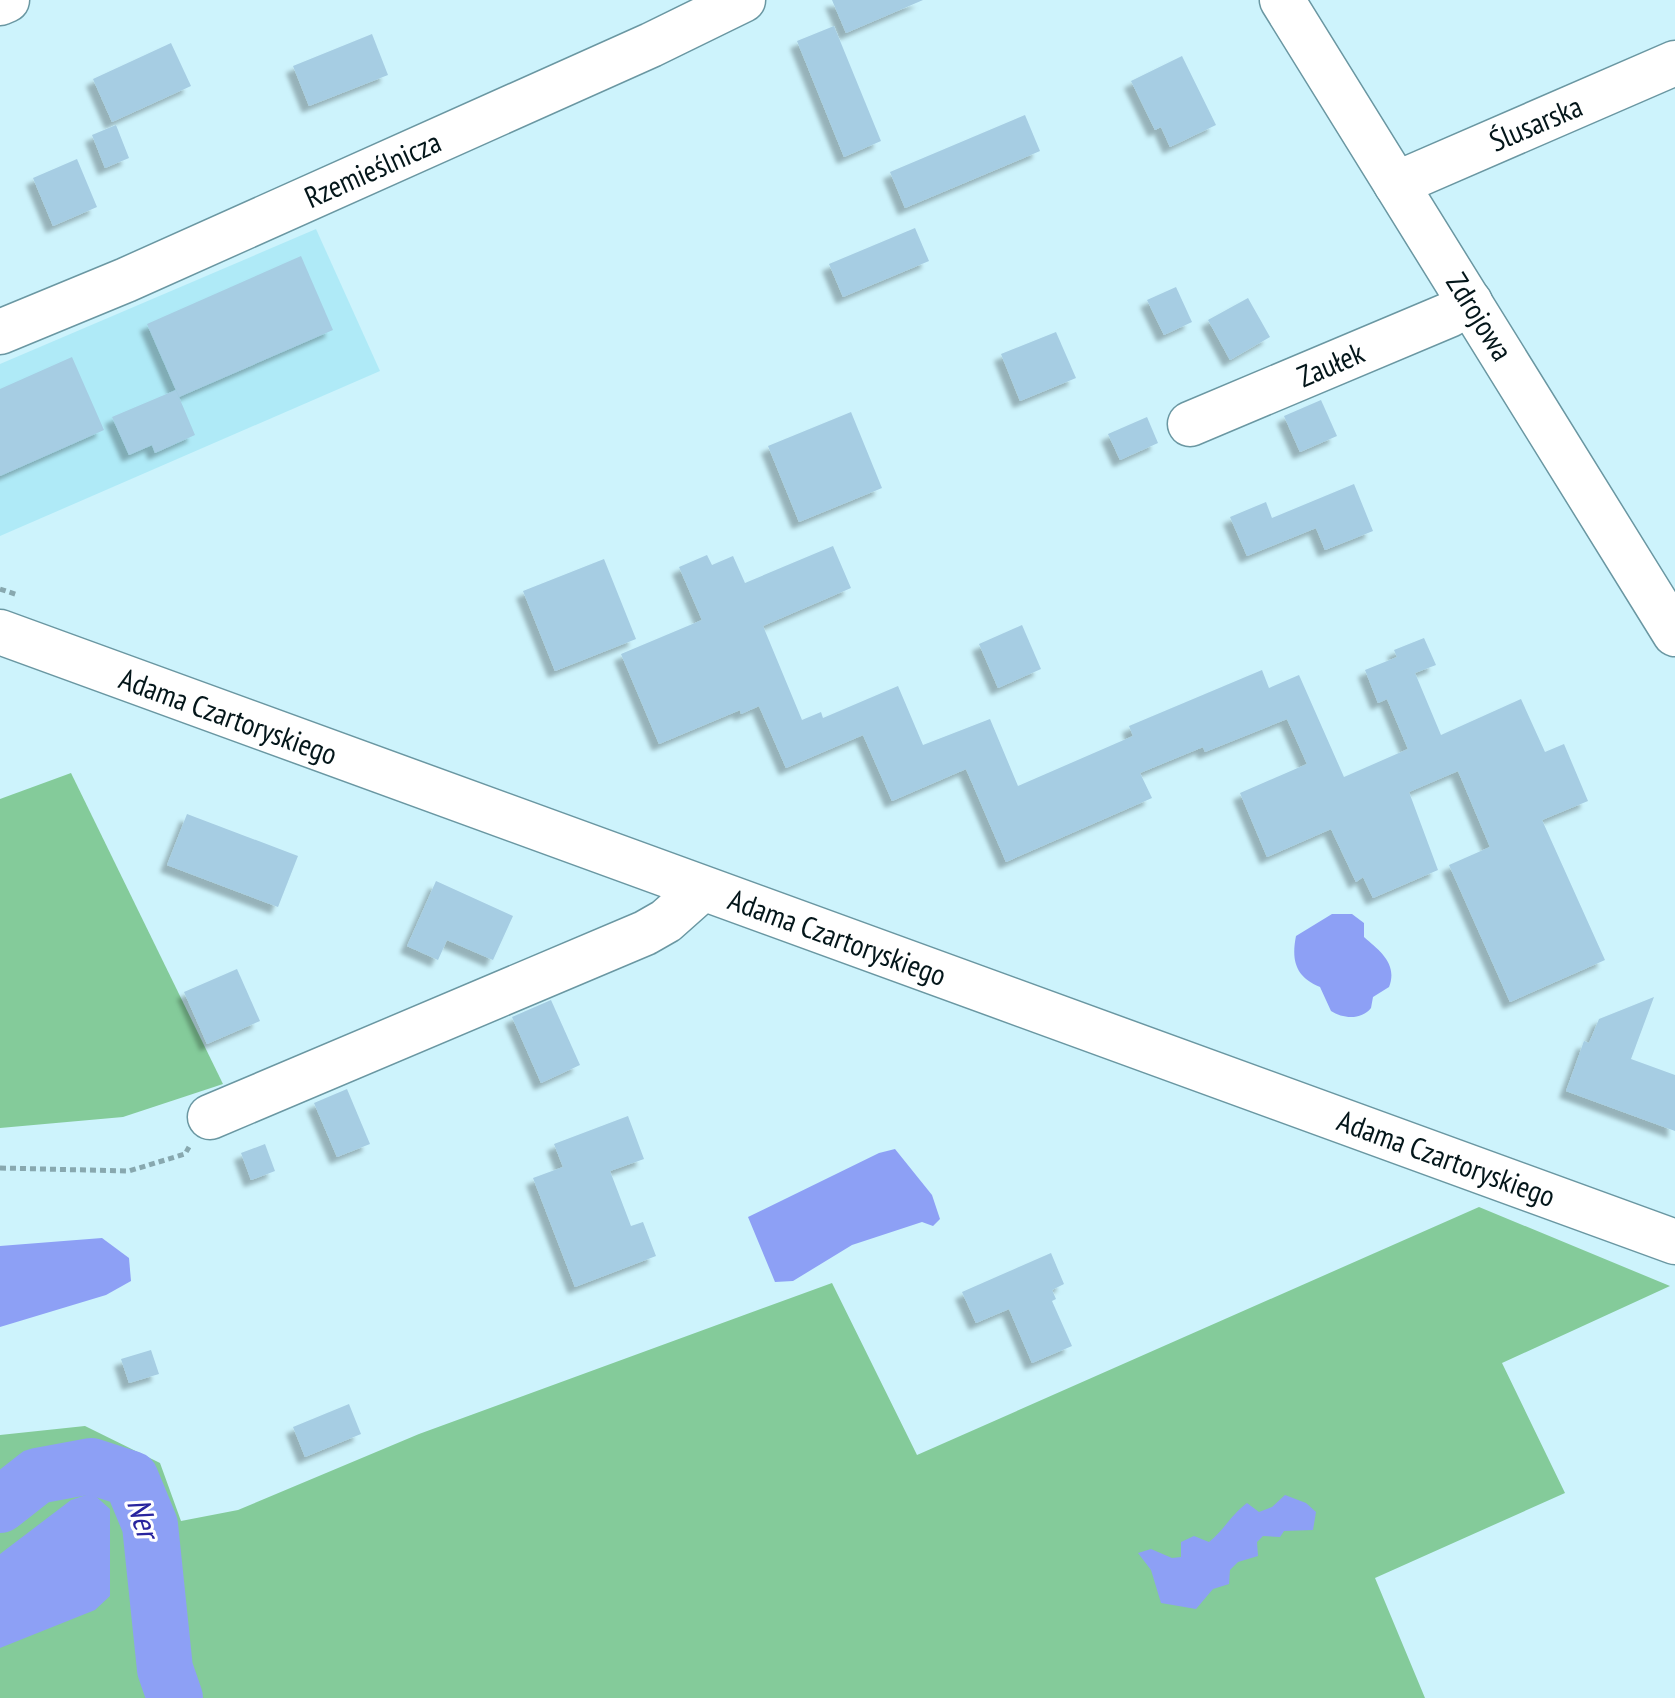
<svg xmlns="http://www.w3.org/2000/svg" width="1675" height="1698" font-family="'PT Sans Narrow',sans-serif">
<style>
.built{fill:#afeaf7}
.green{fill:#84cb9a}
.water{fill:#8da0f5}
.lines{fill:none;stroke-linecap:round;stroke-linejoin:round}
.river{stroke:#8da0f5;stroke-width:56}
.building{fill:#a6cde3;filter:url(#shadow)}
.minor-casing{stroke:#6a97a2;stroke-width:47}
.path{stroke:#88a8af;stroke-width:5;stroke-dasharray:6 4;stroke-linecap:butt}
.minor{stroke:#fff;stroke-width:44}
.labels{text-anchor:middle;stroke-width:6;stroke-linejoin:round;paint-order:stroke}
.street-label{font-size:30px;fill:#04161a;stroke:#fff}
.water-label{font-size:32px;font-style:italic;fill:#28249e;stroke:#fff}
</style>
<defs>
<filter id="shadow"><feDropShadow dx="-7" dy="7" stdDeviation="2" flood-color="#0004"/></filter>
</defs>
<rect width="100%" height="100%" fill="#cdf3fc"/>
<path class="built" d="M 316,229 L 380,371 L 0,536 L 0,364 Z"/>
<g class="green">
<path d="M 71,773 L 223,1084 L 123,1117 L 0,1128 L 0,799 Z"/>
<path d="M 1479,1207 L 1670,1286 L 1502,1363 L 1565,1493 L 1375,1578 L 1425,1698 L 0,1698 L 0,1435 L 85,1426 L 160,1463 L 181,1521 L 238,1510 L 419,1434 L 832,1283 L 917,1455 Z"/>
</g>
<g class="water">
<path d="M 1332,914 L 1352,914 L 1364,923 L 1364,937 C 1380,951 1398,964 1389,987 L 1373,997 L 1371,1008 C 1362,1020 1343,1019 1331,1011 L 1320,987 C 1296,977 1291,961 1296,936 Z"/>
<path d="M 895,1149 L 932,1195 L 940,1219 L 933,1226 L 922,1222 L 852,1245 L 793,1281 L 775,1282 L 748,1217 L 879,1153 Z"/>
<path d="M 102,1238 L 129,1258 L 131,1281 L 106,1295 L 0,1327 L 0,1246 Z"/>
<path d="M 92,1493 L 110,1509 L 110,1596 L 95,1610 L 0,1648 L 0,1554 L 71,1500 Z"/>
<path d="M 1285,1495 L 1306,1503 L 1316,1512 L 1313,1530 L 1284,1531 L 1280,1537 L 1263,1536 L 1257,1542 L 1258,1556 L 1238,1562 L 1230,1570 L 1229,1584 L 1213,1589 L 1196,1609 L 1161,1603 L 1151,1570 L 1138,1553 L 1151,1549 L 1172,1558 L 1181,1557 L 1181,1542 L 1194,1536 L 1209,1542 C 1224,1530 1231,1515 1247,1503 L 1259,1512 L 1272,1507 Z"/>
</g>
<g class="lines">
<path class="river" d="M 0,1505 L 37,1476 L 91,1466 L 131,1479 L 150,1525 L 165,1669 L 175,1698"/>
</g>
<g class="building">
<path d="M 832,0 L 923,0 L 846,33 Z"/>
<path d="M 834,26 L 881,141 L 844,157 L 797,41 Z"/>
<path d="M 372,34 L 388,75 L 309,106 L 293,66 Z"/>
<path d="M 171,43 L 191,86 L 112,122 L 93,79 Z"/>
<path d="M 1182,56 L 1216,125 L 1170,147 L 1161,127 L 1155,130 L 1131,81 Z"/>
<path d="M 1025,115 L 1040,151 L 905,208 L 890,172 Z"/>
<path d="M 116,125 L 129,158 L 105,168 L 92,135 Z"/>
<path d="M 77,159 L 97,207 L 53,226 L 33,178 Z"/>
<path d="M 915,228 L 929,261 L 843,297 L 829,264 Z"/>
<path d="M 301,256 L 333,330 L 179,397 L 147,324 Z"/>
<path d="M 1176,287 L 1192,322 L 1164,335 L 1147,300 Z"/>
<path d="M 1248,298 L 1270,337 L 1230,360 L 1208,320 Z"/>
<path d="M 1056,332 L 1076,378 L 1020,401 L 1001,354 Z"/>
<path d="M 72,357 L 104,430 L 0,476 L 0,389 Z"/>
<path d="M 176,390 L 195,435 L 155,453 L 152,445 L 129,455 L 112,417 Z"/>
<path d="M 1321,400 L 1337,436 L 1300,452 L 1284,416 Z"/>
<path d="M 851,412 L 882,488 L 799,522 L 768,446 Z"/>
<path d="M 1147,417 L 1158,443 L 1120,460 L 1108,434 Z"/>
<path d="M 1354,484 L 1373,531 L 1325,550 L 1316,528 L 1247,556 L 1230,517 L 1266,502 L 1272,518 Z"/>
<path d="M 833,546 L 851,588 L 763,626 L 802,720 L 821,712 L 823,718 L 898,686 L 923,745 L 990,719 L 1018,786 L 1133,736 L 1129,726 L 1262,670 L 1269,688 L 1299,675 L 1344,777 L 1408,749 L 1387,699 L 1378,703 L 1365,670 L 1397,657 L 1394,650 L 1424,638 L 1436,665 L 1415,673 L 1441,735 L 1521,699 L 1545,752 L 1564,744 L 1588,801 L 1542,820 L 1605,960 L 1510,1002 L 1449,865 L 1490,847 L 1458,771 L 1409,792 L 1438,870 L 1373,898 L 1363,877 L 1356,882 L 1331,829 L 1267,857 L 1240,793 L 1307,764 L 1287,719 L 1205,752 L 1203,747 L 1140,773 L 1152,798 L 1006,862 L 966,769 L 892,801 L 863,735 L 786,768 L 759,706 L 741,714 L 740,710 L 659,744 L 621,654 L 702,620 L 679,567 L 707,555 L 712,565 L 733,556 L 745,583 Z"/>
<path d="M 604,559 L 636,639 L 555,671 L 523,591 Z"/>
<path d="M 1022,625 L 1041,669 L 998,688 L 979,644 Z"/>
<path d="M 187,814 L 298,856 L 278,907 L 167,865 Z"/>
<path d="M 436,881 L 513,916 L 493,960 L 447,940 L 438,960 L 407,946 Z"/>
<path d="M 237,969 L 260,1021 L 207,1044 L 184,992 Z"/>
<path d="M 1654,997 L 1631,1059 L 1675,1075 L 1675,1131 L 1566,1091 L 1584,1041 L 1589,1043 L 1599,1019 Z"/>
<path d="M 551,1000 L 580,1065 L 541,1083 L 512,1017 Z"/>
<path d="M 347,1089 L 370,1144 L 337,1157 L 314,1103 Z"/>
<path d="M 628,1116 L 644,1159 L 610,1171 L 631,1226 L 643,1222 L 656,1256 L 575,1287 L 533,1178 L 563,1167 L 554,1144 Z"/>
<path d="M 265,1144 L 275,1171 L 251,1180 L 241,1153 Z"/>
<path d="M 1051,1253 L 1064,1284 L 1052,1290 L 1056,1299 L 1052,1301 L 1072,1346 L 1032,1363 L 1009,1309 L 976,1323 L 962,1292 Z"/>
<path d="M 151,1350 L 159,1374 L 129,1383 L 121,1359 Z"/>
<path d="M 349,1404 L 361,1434 L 305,1457 L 293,1427 Z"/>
</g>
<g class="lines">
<defs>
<g id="minor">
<path d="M 1282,0 L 1675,634"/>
<path d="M 0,3 L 7,0"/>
<path d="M 1396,184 L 1675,63"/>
<path d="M 0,332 L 126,280 L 651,45 L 743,0"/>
<path d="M 1190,424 L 1449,315 L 1470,302"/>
<path d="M 0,632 L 1675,1242"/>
<path d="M 210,1117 L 645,933 L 666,921 L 702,889"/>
</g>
</defs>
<use href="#minor" class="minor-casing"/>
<g class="path">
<path d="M 0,589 L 18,595"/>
<path d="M 0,1168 L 129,1171 L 185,1154 L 189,1147"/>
</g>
<use href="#minor" class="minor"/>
</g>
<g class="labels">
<g class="street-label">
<text transform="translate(1536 124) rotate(-23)" y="10">Ślusarska</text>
<text transform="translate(373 170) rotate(-24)" y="10">Rzemieślnicza</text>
<text transform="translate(1479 317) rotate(58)" y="10">Zdrojowa</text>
<text transform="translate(1331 365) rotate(-23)" y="10">Zaułek</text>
<text transform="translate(228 717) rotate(20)" y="10">Adama Czartoryskiego</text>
<text transform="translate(837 938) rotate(20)" y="10">Adama Czartoryskiego</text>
<text transform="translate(1446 1159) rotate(20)" y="10">Adama Czartoryskiego</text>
</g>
<g class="water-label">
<text transform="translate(143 1518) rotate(73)" y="11">Ner</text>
</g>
</g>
</svg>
